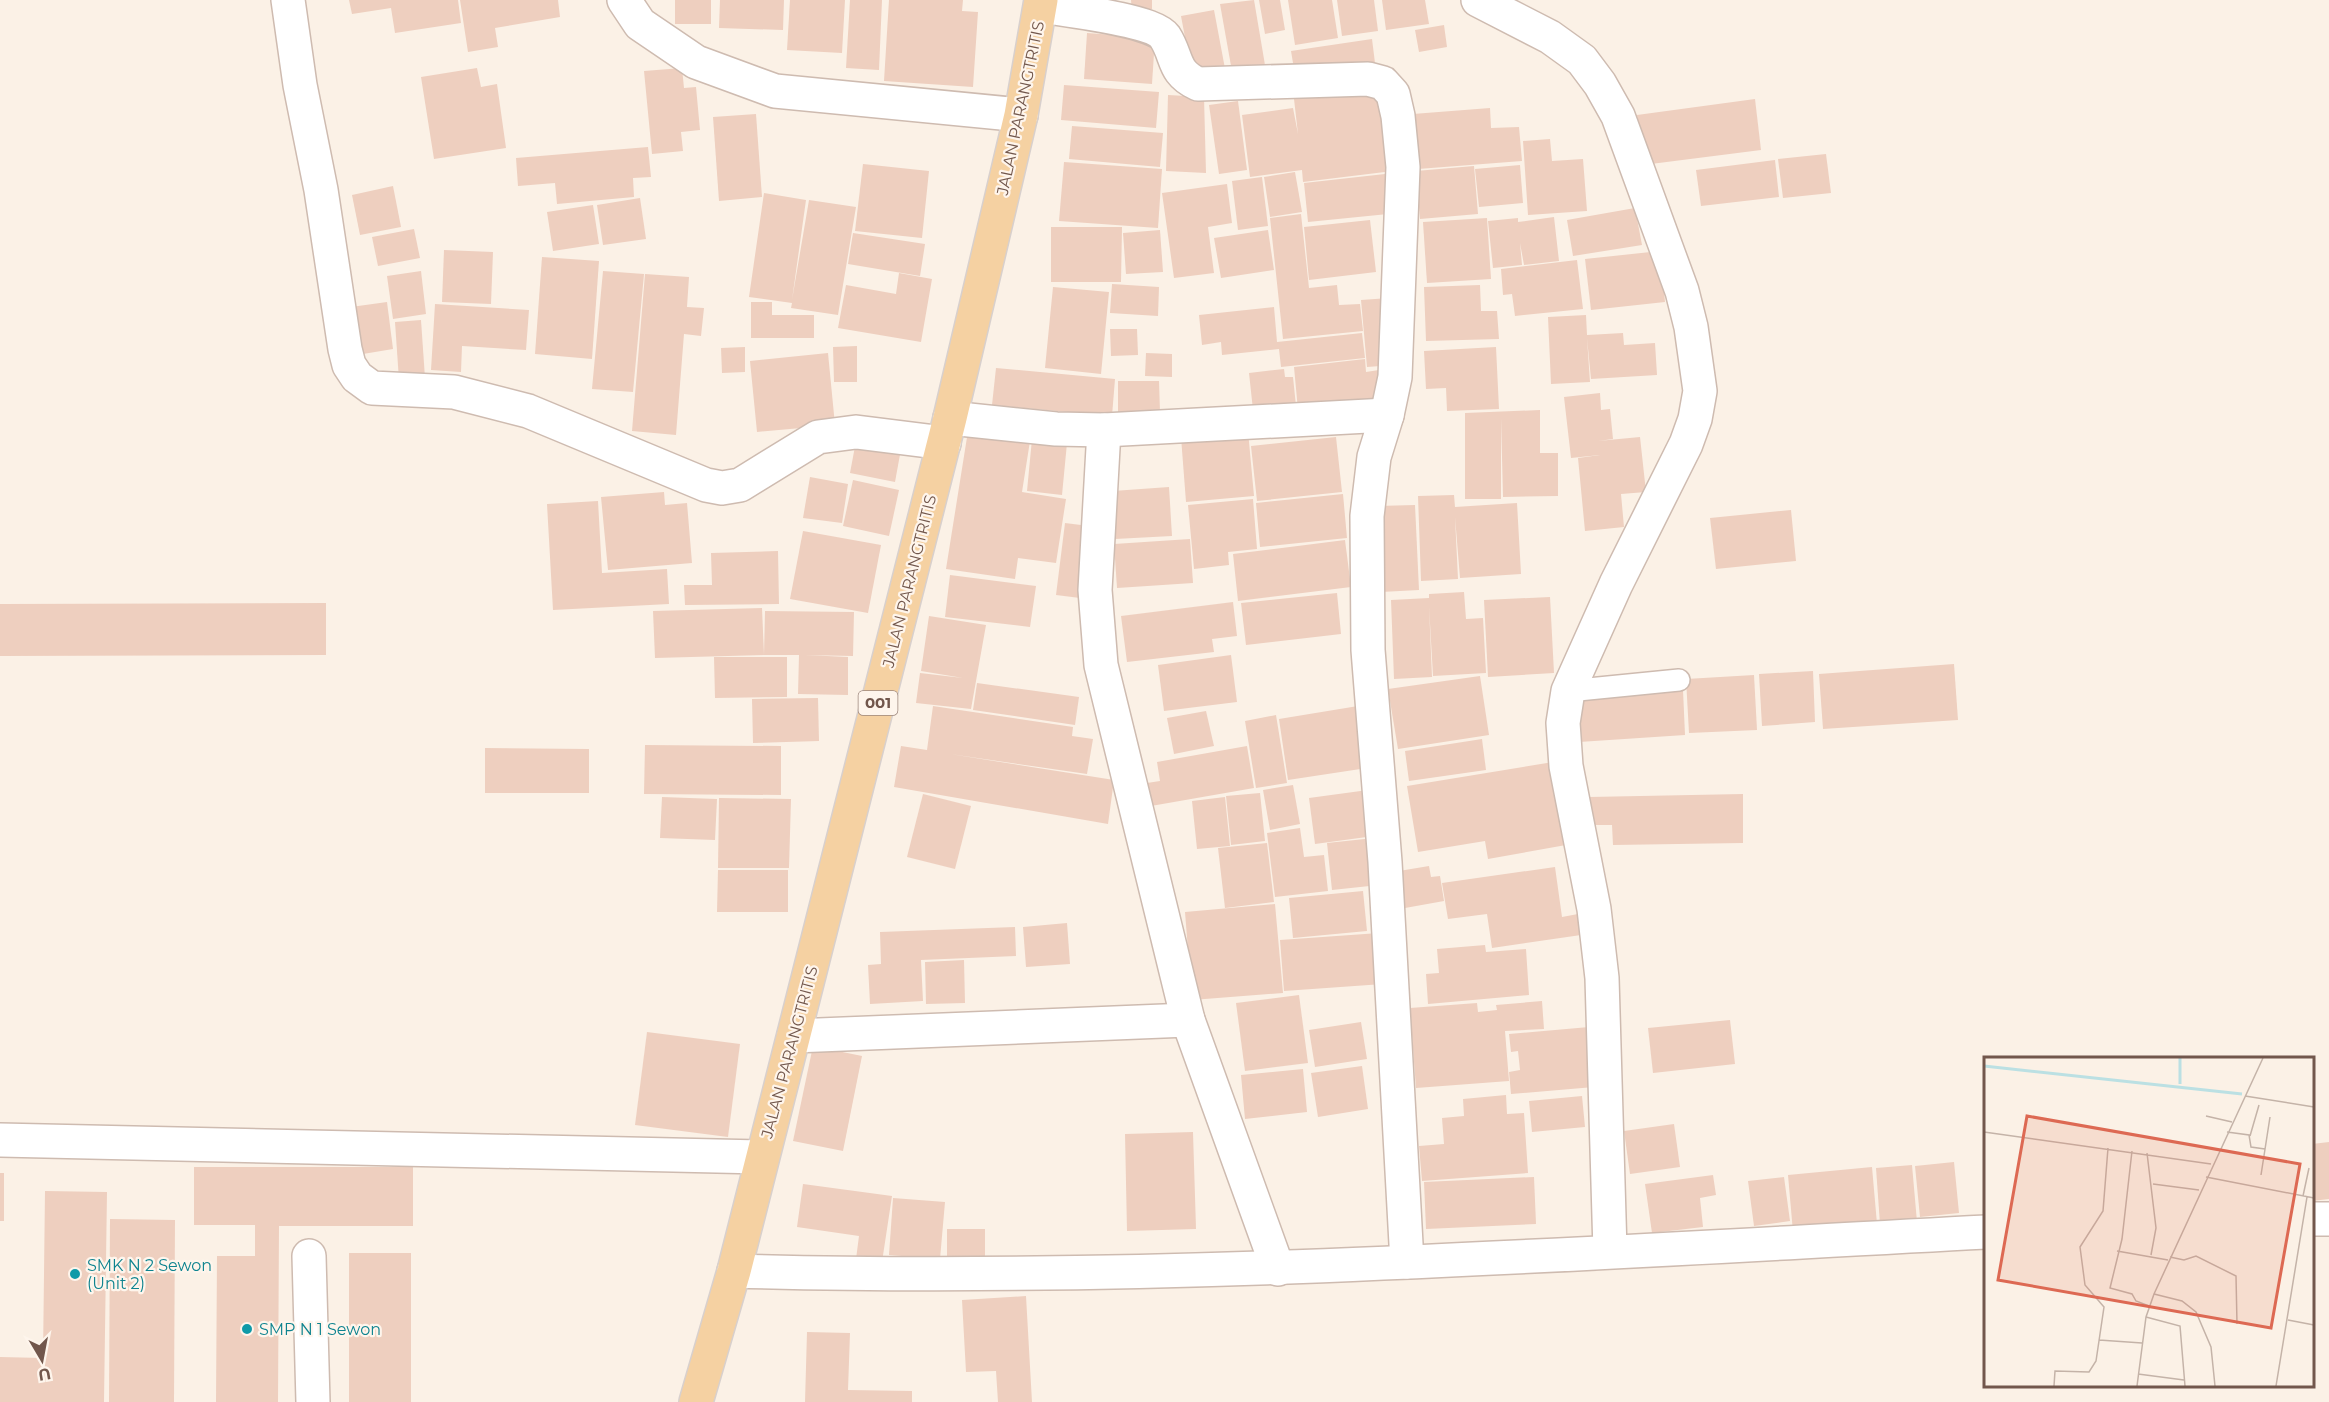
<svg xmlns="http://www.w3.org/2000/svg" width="2329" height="1402" font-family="Montserrat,sans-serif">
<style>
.building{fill:#eecfbf}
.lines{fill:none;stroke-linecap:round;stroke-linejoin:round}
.lane-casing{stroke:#cebbb0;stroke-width:24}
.street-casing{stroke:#cebbb0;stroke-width:36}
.primary-casing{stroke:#d8d0cd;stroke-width:36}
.lane{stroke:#fff;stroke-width:21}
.street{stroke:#fff;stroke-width:33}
.primary{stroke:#f5d1a2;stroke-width:33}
.culture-dot{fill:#0f9aa8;stroke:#fef5ec;stroke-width:2}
.labels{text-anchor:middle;stroke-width:4.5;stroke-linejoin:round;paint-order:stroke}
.shield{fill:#fef5ec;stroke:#9c867c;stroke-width:1.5}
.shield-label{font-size:15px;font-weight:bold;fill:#72574c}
.street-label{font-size:16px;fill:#72574c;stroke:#fef5ec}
.culture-label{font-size:16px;fill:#0d838f;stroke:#fef5ec;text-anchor:start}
.inset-river{fill:none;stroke:#bbe0e3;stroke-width:3}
.inset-road{fill:none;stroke:#c4b3a8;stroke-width:1.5}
.view{fill:#dd6953;fill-opacity:0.15;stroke:#dd6953;stroke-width:3}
.inset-edge{fill:none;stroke:#72574c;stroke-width:3}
</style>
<rect width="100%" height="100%" fill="#fbf1e6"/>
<g class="building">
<path d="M 349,0 L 458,0 L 461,23 L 395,33 L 391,8 L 352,14 Z"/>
<path d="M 460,0 L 558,0 L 560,17 L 495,28 L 498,47 L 468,52 Z"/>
<rect x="675" y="0" width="36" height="24"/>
<path d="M 720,0 L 784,0 L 783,30 L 719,28 Z"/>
<path d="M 790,0 L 845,0 L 842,53 L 787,50 Z"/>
<path d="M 850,0 L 882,0 L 879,70 L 846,68 Z"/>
<path d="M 889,0 L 963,0 L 962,11 L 978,12 L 973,87 L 884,81 Z"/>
<path d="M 1131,0 L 1152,0 L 1152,9 L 1132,11 Z"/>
<path d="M 1254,0 L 1266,71 L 1233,77 L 1220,4 Z"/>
<path d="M 1259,0 L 1280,0 L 1285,30 L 1265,34 Z"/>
<path d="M 1288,0 L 1332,0 L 1338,38 L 1295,45 Z"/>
<path d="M 1337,0 L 1374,0 L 1378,31 L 1342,36 Z"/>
<path d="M 1382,0 L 1425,0 L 1429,24 L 1386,30 Z"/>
<path d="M 1214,10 L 1226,74 L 1193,80 L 1181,16 Z"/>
<path d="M 1444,25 L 1447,47 L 1419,52 L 1415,30 Z"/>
<path d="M 1087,33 L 1155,38 L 1152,84 L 1084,79 Z"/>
<path d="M 1372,39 L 1375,63 L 1295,75 L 1291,51 Z"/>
<path d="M 477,68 L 481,87 L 497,84 L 506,148 L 434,159 L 421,77 Z"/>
<path d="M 682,68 L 684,88 L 696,87 L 700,130 L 681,132 L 683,151 L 652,154 L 644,71 Z"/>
<path d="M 1064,85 L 1159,92 L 1156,128 L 1061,120 Z"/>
<path d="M 1384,88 L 1393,171 L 1303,182 L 1302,170 L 1250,177 L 1242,115 L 1293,108 L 1298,134 L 1294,99 Z"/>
<path d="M 1168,95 L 1204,97 L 1206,173 L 1166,171 Z"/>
<path d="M 1755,99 L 1761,150 L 1643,165 L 1637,115 Z"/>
<path d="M 1238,101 L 1247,170 L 1219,174 L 1209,105 Z"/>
<path d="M 1490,108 L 1491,128 L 1519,127 L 1522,161 L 1405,170 L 1400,115 Z"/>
<path d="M 756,114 L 762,197 L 719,201 L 713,117 Z"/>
<path d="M 1072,126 L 1163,133 L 1160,167 L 1069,159 Z"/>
<path d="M 1550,139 L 1552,161 L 1583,159 L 1587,211 L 1528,215 L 1523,141 Z"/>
<path d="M 648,147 L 651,177 L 633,178 L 634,197 L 557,204 L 555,183 L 518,186 L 516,158 Z"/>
<path d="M 1826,154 L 1831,193 L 1783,198 L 1778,159 Z"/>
<path d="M 1775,160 L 1779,197 L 1701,206 L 1696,170 Z"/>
<path d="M 1064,162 L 1162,169 L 1158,228 L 1059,221 Z"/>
<path d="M 863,164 L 929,171 L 922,238 L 855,231 Z"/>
<path d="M 1520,165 L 1523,203 L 1479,207 L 1475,169 Z"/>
<path d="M 1474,166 L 1478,214 L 1420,219 L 1416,171 Z"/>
<path d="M 1295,172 L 1302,212 L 1270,217 L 1264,177 Z"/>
<path d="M 1394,173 L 1398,213 L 1308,222 L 1304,183 Z"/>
<path d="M 1262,177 L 1268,226 L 1238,230 L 1232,181 Z"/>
<path d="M 1227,184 L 1232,223 L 1208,227 L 1214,273 L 1174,278 L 1162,193 Z"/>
<path d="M 393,186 L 401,227 L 360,235 L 352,195 Z"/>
<path d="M 764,193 L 806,200 L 792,300 L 809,200 L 856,207 L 838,315 L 791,308 L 792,303 L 749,297 Z"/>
<path d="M 640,198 L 646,239 L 603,245 L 597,205 Z"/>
<path d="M 593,205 L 599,244 L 553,251 L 547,212 Z"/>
<path d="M 1635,208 L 1642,245 L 1573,256 L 1567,220 Z"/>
<path d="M 1301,214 L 1309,288 L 1337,285 L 1339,305 L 1360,304 L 1363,331 L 1283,339 L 1270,218 Z"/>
<path d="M 1554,217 L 1559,261 L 1524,265 L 1520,243 L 1522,265 L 1493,268 L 1488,221 L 1518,218 L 1518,222 Z"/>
<path d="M 1487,218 L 1491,279 L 1427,283 L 1423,222 Z"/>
<path d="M 1370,220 L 1376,272 L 1309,280 L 1304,227 Z"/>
<path d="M 1051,227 L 1122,227 L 1121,282 L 1051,282 Z"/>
<path d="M 414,229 L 420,258 L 378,266 L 372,237 Z"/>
<path d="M 1160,230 L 1163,272 L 1126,274 L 1123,233 Z"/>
<path d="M 1268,230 L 1274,270 L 1221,278 L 1214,238 Z"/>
<path d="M 853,233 L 925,244 L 920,276 L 848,264 Z"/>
<path d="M 444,250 L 493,252 L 491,304 L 442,302 Z"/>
<path d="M 1660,251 L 1665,302 L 1591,310 L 1585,259 Z"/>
<path d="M 542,257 L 599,261 L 592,359 L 535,354 Z"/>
<path d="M 1577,260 L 1583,309 L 1515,316 L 1512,294 L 1503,295 L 1501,269 Z"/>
<path d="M 421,271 L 426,314 L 393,319 L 387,276 Z"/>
<path d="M 603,271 L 644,274 L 633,392 L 592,389 Z"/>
<path d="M 899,273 L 932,279 L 921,342 L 838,328 L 846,285 L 896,294 Z"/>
<path d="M 645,274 L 689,277 L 687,307 L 704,308 L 701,336 L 684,334 L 676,435 L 632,431 Z"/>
<path d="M 1112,284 L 1159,287 L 1158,316 L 1110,313 Z"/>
<path d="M 1480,285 L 1481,311 L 1497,311 L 1499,339 L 1426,341 L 1424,287 Z"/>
<path d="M 1053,287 L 1109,292 L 1101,374 L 1045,368 Z"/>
<path d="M 1389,298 L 1394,365 L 1367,367 L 1361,300 Z"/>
<path d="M 387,302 L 393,349 L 357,355 L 351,307 Z"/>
<path d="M 751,302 L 772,302 L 772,315 L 814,315 L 814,338 L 751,338 Z"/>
<path d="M 435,304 L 529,310 L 526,350 L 462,346 L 461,372 L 431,370 Z"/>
<path d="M 1274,307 L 1277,342 L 1362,333 L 1365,358 L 1281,367 L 1279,349 L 1222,355 L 1221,342 L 1202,345 L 1199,315 Z"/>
<path d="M 1586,315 L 1587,335 L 1623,333 L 1624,345 L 1655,343 L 1657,375 L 1591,379 L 1587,338 L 1590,382 L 1551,384 L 1548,317 Z"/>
<path d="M 421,320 L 425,378 L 399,380 L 395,322 Z"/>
<path d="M 1110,329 L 1137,329 L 1138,355 L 1111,356 Z"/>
<path d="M 857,346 L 857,382 L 834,382 L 833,347 Z"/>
<path d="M 745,347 L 745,372 L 722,373 L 721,348 Z"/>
<path d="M 1496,347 L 1499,409 L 1447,411 L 1446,388 L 1426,389 L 1424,351 Z"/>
<path d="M 828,353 L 835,425 L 757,432 L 750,361 Z"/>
<path d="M 1146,353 L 1172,354 L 1172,377 L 1145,376 Z"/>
<path d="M 1365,359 L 1366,372 L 1379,370 L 1382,401 L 1298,410 L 1294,367 Z"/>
<path d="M 996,368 L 1115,379 L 1112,416 L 992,405 Z"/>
<path d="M 1284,369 L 1285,377 L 1293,377 L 1296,406 L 1253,410 L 1249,373 Z"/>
<path d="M 1118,381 L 1159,381 L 1160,412 L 1118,413 Z"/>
<path d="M 1600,393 L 1601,410 L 1610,409 L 1613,439 L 1598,441 L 1640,437 L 1646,492 L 1621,494 L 1624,527 L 1585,531 L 1578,458 L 1600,455 L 1571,458 L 1564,397 Z"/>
<path d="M 1540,410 L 1540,453 L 1558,453 L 1558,496 L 1503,497 L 1501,418 L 1501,499 L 1465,499 L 1465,413 Z"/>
<path d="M 968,431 L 1030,441 L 1022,492 L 1066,499 L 1056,563 L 1018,558 L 1015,579 L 946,569 Z"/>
<path d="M 1248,431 L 1254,496 L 1186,502 L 1181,437 Z"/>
<path d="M 1336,437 L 1342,492 L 1257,501 L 1251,446 Z"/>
<path d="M 1032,439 L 1067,443 L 1062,495 L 1027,491 Z"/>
<path d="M 856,441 L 901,449 L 895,482 L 850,473 Z"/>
<path d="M 810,477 L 848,484 L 842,523 L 803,518 Z"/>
<path d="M 853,480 L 899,490 L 889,536 L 843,526 Z"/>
<path d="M 1169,487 L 1172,536 L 1115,539 L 1113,491 Z"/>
<path d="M 664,492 L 665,505 L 687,503 L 692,563 L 608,570 L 601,497 Z"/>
<path d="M 1343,494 L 1347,538 L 1260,547 L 1256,503 Z"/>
<path d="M 1454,495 L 1455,507 L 1517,503 L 1521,574 L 1460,578 L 1455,517 L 1458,579 L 1421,581 L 1418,496 Z"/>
<path d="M 1253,499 L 1257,549 L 1228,552 L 1229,565 L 1194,569 L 1188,505 Z"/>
<path d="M 598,501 L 602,573 L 667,569 L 669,604 L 553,610 L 547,504 Z"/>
<path d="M 1415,505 L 1419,590 L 1381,592 L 1377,506 Z"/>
<path d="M 1791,510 L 1796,561 L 1716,569 L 1710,518 Z"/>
<path d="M 1065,523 L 1089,526 L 1080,598 L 1056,595 Z"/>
<path d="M 803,531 L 881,545 L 868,613 L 790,599 Z"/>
<path d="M 1190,539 L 1193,583 L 1117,588 L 1114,544 Z"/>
<path d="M 1345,540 L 1351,587 L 1238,601 L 1233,554 Z"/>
<path d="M 778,551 L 779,604 L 685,605 L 684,585 L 712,585 L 711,553 Z"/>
<path d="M 950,575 L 1036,586 L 1030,627 L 945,617 Z"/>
<path d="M 1464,592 L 1466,619 L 1483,618 L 1486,673 L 1433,676 L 1429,606 L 1432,677 L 1394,679 L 1391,600 L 1429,598 L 1429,594 Z"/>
<path d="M 1337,593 L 1341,634 L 1246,645 L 1241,603 Z"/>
<path d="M 1550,597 L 1554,673 L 1488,677 L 1484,600 Z"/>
<path d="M 1233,602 L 1237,636 L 1212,639 L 1214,652 L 1127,662 L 1121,616 Z"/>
<path d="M 326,603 L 326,655 L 0,656 L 0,604 Z"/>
<path d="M 762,608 L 764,655 L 655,658 L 653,611 Z"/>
<path d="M 765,611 L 854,612 L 853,656 L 805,655 L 848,657 L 848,695 L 798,694 L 799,655 L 764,655 Z"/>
<path d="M 929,616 L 986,625 L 971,709 L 916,703 L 920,673 L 963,678 L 921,671 Z"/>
<path d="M 1231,655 L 1237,702 L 1164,711 L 1158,665 Z"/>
<path d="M 714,657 L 787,657 L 787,697 L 715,698 Z"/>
<path d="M 1954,664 L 1958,720 L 1823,729 L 1819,674 Z"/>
<path d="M 1813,671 L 1815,722 L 1762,726 L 1759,674 Z"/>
<path d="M 1754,675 L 1757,730 L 1689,733 L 1686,679 Z"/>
<path d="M 1480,676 L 1489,735 L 1398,749 L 1388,689 Z"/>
<path d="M 977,683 L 1079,697 L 1075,725 L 973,710 Z"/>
<path d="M 1683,690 L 1685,735 L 1579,742 L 1577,696 Z"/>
<path d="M 818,698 L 819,741 L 753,743 L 752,699 Z"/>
<path d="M 933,706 L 1073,727 L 1072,736 L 1093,739 L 1087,774 L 950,754 L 1114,780 L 1108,824 L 894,787 L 901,746 L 927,750 Z"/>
<path d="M 1358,706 L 1367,768 L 1288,780 L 1279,719 Z"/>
<path d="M 1206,711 L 1214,746 L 1174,754 L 1167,718 Z"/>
<path d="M 1276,715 L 1287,783 L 1256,788 L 1245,721 Z"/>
<path d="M 1482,739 L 1486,770 L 1409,781 L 1405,751 Z"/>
<path d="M 645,745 L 781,746 L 781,795 L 644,794 Z"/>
<path d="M 1247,746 L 1254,788 L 1151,806 L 1147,783 L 1160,781 L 1157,762 Z"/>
<path d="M 485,748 L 589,749 L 589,793 L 485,793 Z"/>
<path d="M 1553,762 L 1566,845 L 1488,859 L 1485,841 L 1418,852 L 1407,786 Z"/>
<path d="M 1293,785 L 1300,824 L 1270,830 L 1263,790 Z"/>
<path d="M 1368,790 L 1374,836 L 1315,844 L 1309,798 Z"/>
<path d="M 1260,793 L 1265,841 L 1231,845 L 1226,796 Z"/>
<path d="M 923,794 L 971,806 L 955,869 L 907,857 Z"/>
<path d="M 1743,794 L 1743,843 L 1613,845 L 1612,825 L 1590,825 L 1589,797 Z"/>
<path d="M 662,797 L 717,799 L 715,840 L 660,838 Z"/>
<path d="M 1225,797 L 1230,846 L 1197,849 L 1192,801 Z"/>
<path d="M 719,798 L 791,799 L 789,868 L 718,868 Z"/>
<path d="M 1300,828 L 1304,857 L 1324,855 L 1328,891 L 1275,897 L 1267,833 Z"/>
<path d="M 1374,838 L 1379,885 L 1332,890 L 1327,843 Z"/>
<path d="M 1267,843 L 1274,902 L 1225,908 L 1218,848 Z"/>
<path d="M 1429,866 L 1431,877 L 1440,876 L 1444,901 L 1405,908 L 1399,871 Z"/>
<path d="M 1555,867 L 1562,917 L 1578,914 L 1581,935 L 1492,948 L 1487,914 L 1448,919 L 1442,883 Z"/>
<path d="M 718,870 L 788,870 L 788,912 L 717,912 Z"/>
<path d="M 1363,891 L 1367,931 L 1293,938 L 1289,898 Z"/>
<path d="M 1275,904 L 1283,993 L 1192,1000 L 1185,912 Z"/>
<path d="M 1067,923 L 1070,964 L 1026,967 L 1023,927 Z"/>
<path d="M 1015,927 L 1016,956 L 921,960 L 923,1001 L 870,1004 L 868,965 L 881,964 L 880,932 Z"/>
<path d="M 1379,933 L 1383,984 L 1284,991 L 1280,940 Z"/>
<path d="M 1485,945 L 1486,952 L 1526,949 L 1529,995 L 1428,1004 L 1426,974 L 1439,973 L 1437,949 Z"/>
<path d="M 964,960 L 965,1003 L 926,1004 L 925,962 Z"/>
<path d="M 1299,995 L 1308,1063 L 1245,1071 L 1236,1003 Z"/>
<path d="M 1542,1001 L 1544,1029 L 1505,1031 L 1509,1081 L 1416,1088 L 1410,1008 L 1477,1003 L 1478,1012 L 1497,1010 L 1496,1005 Z"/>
<path d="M 1730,1020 L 1735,1064 L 1653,1073 L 1648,1028 Z"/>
<path d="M 1361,1022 L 1367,1059 L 1315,1067 L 1309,1030 Z"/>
<path d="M 1589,1027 L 1594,1087 L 1511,1094 L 1509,1072 L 1520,1070 L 1518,1051 L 1511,1052 L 1509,1034 Z"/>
<path d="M 647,1032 L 740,1044 L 728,1137 L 635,1125 Z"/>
<path d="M 813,1046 L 862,1056 L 843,1151 L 793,1141 Z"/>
<path d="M 1362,1066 L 1368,1109 L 1318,1117 L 1311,1073 Z"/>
<path d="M 1303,1069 L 1307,1112 L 1245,1119 L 1241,1075 Z"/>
<path d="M 1506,1095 L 1507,1114 L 1524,1113 L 1528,1173 L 1422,1181 L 1419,1146 L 1444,1144 L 1442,1118 L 1464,1116 L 1463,1099 Z"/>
<path d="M 1582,1096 L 1585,1127 L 1532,1132 L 1529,1101 Z"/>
<path d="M 1674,1124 L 1680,1167 L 1630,1174 L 1624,1131 Z"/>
<path d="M 1193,1132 L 1196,1229 L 1127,1231 L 1125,1134 Z"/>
<path d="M 2329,1142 L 2329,1199 L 2312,1201 L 2312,1144 Z"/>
<path d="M 1954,1162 L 1959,1213 L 1920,1217 L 1915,1166 Z"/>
<path d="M 1912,1165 L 1917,1222 L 1880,1224 L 1876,1168 Z"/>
<path d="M 194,1167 L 413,1167 L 413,1226 L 279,1226 L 278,1402 L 216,1402 L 217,1256 L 255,1256 L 255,1225 L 194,1225 Z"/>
<path d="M 1872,1167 L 1877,1224 L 1793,1232 L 1788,1175 Z"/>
<rect x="0" y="1173" width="4" height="48"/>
<path d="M 1713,1175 L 1716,1195 L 1700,1198 L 1703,1227 L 1652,1233 L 1645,1184 Z"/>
<path d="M 1534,1177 L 1536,1224 L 1426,1229 L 1424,1182 Z"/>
<path d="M 1784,1177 L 1790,1221 L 1754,1226 L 1748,1181 Z"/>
<path d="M 803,1184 L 892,1196 L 882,1262 L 856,1259 L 859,1236 L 797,1227 Z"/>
<path d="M 45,1191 L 107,1192 L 104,1402 L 0,1402 L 0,1357 L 43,1358 Z"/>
<path d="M 893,1198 L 945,1202 L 940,1259 L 889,1255 Z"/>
<path d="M 110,1219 L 175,1220 L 174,1402 L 109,1402 Z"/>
<rect x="947" y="1229" width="38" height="37"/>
<rect x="349" y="1253" width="62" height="149"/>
<path d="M 1026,1296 L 1032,1402 L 998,1402 L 996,1371 L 966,1372 L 962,1300 Z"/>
<path d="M 807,1332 L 850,1333 L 848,1390 L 912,1391 L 912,1402 L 805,1402 Z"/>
</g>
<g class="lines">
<defs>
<path id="lane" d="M 1568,691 L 1679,680"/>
<g id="street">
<path d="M 288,0 L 300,85 L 321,190 L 345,349 L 349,365 L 357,377 L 372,388 L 454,392 L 528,411 L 706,485 L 722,488 L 740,485 L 818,437 L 856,432 L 944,443"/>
<path d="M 624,0 L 640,24 L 696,62 L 775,91 L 1021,115"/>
<path d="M 1478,0 L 1550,37 L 1582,60 L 1600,84 L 1618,116 L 1682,291 L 1691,327 L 1700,391 L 1695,419 L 1686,444 L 1616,584 L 1568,691 L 1563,723 L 1566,766 L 1594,909 L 1602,978 L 1610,1251"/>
<path d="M 1041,6 C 1064,10 1153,20 1165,37 C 1178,57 1172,72 1198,84 L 1368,79 L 1383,83 L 1393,94 L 1398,116 L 1403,167 L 1395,377 L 1387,415 L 1374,457 L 1367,516 L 1368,650 L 1385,862 L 1407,1262"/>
<path d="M 950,418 L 1056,429 L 1104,430 L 1387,415"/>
<path d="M 1104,430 L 1095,590 L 1101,665 L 1188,1020 L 1278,1269"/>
<path d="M 794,1036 L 1188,1020"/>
<path d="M 0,1140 L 761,1157"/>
<path d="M 2312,1219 L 2329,1219"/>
<path d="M 309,1256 L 313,1402"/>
<path d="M 734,1271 C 1151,1283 1568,1254 1986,1232"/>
</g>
<path id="primary" d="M 696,1402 L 734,1271 L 950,418 L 1021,115 L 1041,0"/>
</defs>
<use href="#lane" class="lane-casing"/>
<use href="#street" class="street-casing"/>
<use href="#primary" class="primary-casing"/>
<use href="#lane" class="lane"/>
<use href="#street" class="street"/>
<use href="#primary" class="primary"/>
</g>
<g class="culture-dot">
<circle cx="75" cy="1274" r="6"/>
<circle cx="247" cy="1329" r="6"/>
</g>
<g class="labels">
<rect class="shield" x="858.5" y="691" width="39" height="24" rx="4.5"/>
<g class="shield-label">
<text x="878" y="708">001</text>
</g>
<g class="street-label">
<text transform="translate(1020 108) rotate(-78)" y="6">JALAN PARANGTRITIS</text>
<text transform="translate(909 581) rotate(-76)" y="6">JALAN PARANGTRITIS</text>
<text transform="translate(789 1052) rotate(-75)" y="6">JALAN PARANGTRITIS</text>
</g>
<g class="culture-label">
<text x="87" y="1271">SMK N 2 Sewon<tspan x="87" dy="18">(Unit 2)</tspan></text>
<text x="259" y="1335">SMP N 1 Sewon</text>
</g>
</g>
<g transform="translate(1984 1057)">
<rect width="330" height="330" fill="#fbf1e6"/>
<path class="inset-river" d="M 196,1 L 196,27M 0,9 L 258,37"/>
<path class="inset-road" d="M 261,39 L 330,50M 222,59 L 248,65M 0,75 L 227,107M 243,75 L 265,78 L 267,90 L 281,92M 266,79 L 275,48M 148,94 L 138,182 L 126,231 L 148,237 L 152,244 L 165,249M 163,96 L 172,171 L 167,198M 277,118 L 286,60M 222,120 L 330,141M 169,127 L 215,133M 319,139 L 325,111M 133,194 L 184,203M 186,200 L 200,203 L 212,199 L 252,219 L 253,267M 170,237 L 198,244 L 212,255 L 227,290 L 231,329M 162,260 L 196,269 L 201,329M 304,263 L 330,268M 115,283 L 158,286M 154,317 L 200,323M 70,329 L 71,314 L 105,315 L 112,304 L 120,250 L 101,228 L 96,190 L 119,154 L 124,91M 153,329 L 162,260 L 170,237 L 279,1M 292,329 L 323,140"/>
<path class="view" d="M 43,59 L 316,107 L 287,271 L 14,223 Z"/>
<rect width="330" height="330" class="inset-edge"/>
</g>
<g transform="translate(42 1360) rotate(170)" stroke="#fef5ec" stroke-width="4.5" paint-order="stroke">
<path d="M0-4.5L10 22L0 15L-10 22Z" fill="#72574c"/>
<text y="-9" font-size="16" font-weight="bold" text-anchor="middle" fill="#72574c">U</text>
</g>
</svg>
